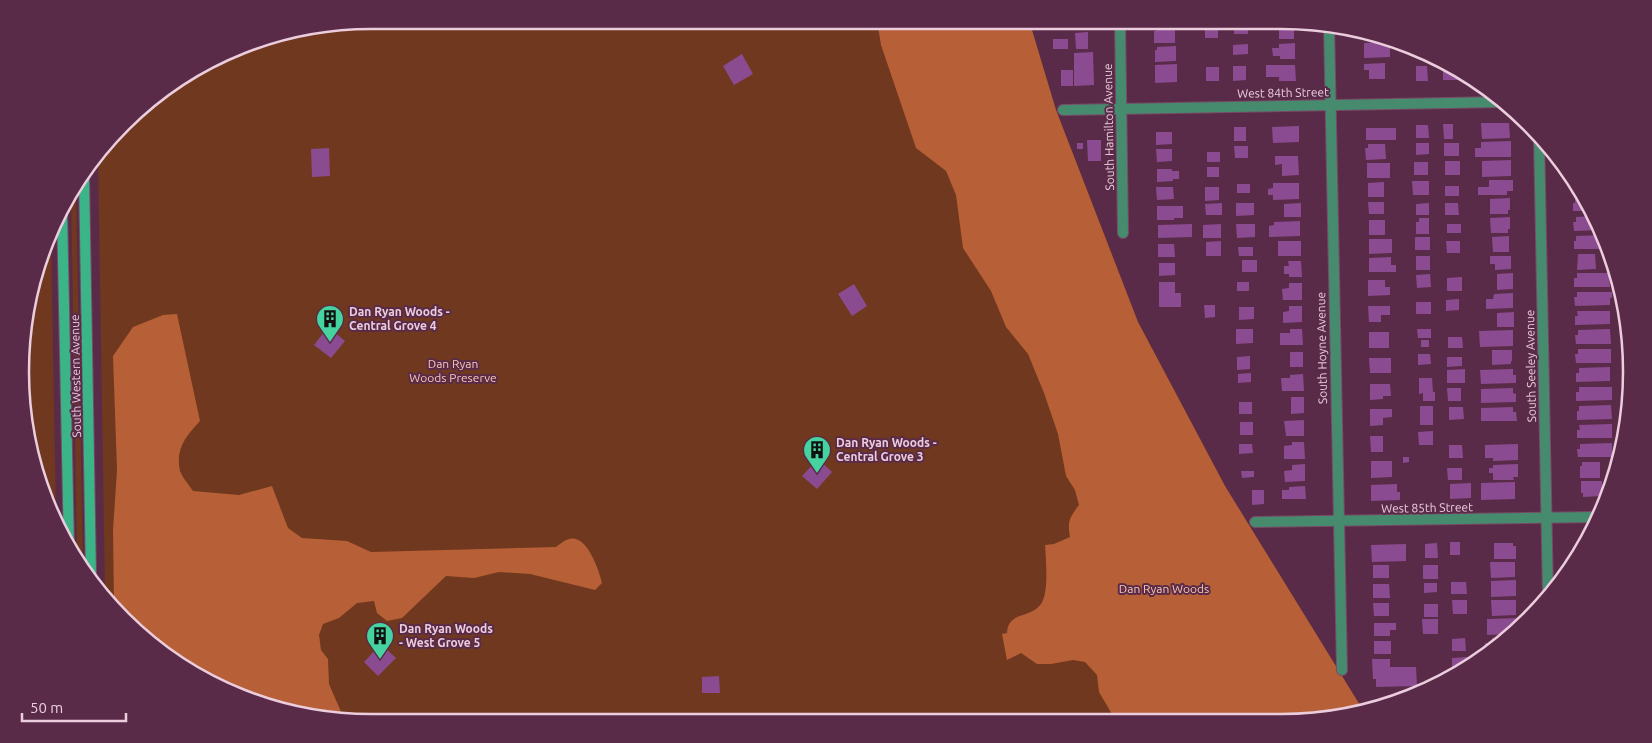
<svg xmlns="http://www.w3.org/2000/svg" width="1652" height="743" font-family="Ubuntu,sans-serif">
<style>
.green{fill:#70381e}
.forest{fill:#b75f36}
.building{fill:#8b4b90}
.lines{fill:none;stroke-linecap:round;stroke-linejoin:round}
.minor-casing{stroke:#774b66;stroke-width:12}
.secondary-casing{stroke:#774b66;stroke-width:12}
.minor{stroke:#468b6e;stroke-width:10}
.secondary{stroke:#3bb588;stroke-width:10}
.labels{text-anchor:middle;stroke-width:4;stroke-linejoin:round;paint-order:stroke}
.street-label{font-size:12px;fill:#ebcddd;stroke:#5a2b48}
.poi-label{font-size:12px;font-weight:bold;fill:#ebcddd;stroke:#5a2b48;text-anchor:start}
.park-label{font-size:12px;fill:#f9c8b3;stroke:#5a2b48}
.rim{fill:none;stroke:#ebcddd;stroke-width:2.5}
</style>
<rect width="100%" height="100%" fill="#5a2b48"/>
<g class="green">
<path d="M 371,20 L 1029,20 L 1056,110 L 1138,322 L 1225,486 L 1327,720 L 371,723 L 303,716 L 237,696 L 140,636 L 105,594 L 98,158 L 140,107 L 196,67 L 258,39 Z"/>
<path d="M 76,185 L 83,567 L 77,559 L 71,192 Z"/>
<path d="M 51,238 L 56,518 L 27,440 L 20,371 L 27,303 Z"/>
</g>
<g class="forest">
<path d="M 877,20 L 1029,20 L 1056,110 L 1138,322 L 1225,486 L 1363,710 L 1327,720 L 1116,721 L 1099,692 L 1097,675 L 1085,662 L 1073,660 L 1051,664 L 1037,664 L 1021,653 L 1007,660 L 1002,634 L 1007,633 C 1008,611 1030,619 1041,604 C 1049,593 1046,560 1045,545 L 1054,544 L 1070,537 C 1067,521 1070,517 1079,505 L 1075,490 L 1066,476 L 1058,434 L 1044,393 L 1028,354 L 1006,327 L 991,291 L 963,248 L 956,195 L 946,171 L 916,148 L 881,45 Z"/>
<path d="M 177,314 L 200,421 C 186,436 175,449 180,471 C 182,477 189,485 193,491 L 239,495 L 272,486 L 288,528 L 302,538 L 347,541 L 371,552 L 556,547 C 559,545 562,542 566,540 C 586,530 599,570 602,583 L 595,590 L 530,574 L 499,572 L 474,578 L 446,576 L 402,618 L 387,621 L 377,613 L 374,601 L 357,603 L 339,618 L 323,624 L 319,635 L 321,650 L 328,659 L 329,684 L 342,714 L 340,720 L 303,716 L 237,696 L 140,636 L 114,605 L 113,530 L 117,470 L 113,356 L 133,327 L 163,315 Z"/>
</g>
<g class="building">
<rect x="1041" y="20" width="20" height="6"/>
<path d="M 1066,20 L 1085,20 L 1085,25 L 1066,26 Z"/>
<rect x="1154" y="20" width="21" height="3"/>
<rect x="1205" y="26" width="13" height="12"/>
<rect x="1234" y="26" width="14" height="8"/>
<rect x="1279" y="26" width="15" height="13"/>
<path d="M 1156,27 L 1175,27 L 1175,43 L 1154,43 L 1154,31 L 1156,31 Z"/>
<path d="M 1088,32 L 1088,49 L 1076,49 L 1075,33 Z"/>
<path d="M 1366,32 L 1382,37 L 1382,39 L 1366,39 Z"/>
<rect x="1053" y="39" width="15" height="10"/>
<path d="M 1390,42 L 1390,57 L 1364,58 L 1364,43 Z"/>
<path d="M 1295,43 L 1295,59 L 1280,59 L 1280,56 L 1273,56 L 1272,48 L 1279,48 L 1279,44 Z"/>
<path d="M 1248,44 L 1248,54 L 1233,55 L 1233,45 Z"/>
<path d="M 1176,46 L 1176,61 L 1155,62 L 1155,50 L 1157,50 L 1157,47 Z"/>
<path d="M 1093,52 L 1094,85 L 1074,86 L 1074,53 Z"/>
<path d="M 742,54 L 753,74 L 734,85 L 723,66 Z"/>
<path d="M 1385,63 L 1385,79 L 1369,79 L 1369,70 L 1364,70 L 1364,64 Z"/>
<path d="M 1177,64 L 1177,82 L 1155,83 L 1155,65 Z"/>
<path d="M 1266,65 L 1295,65 L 1296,81 L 1279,81 L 1279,77 L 1266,77 Z"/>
<path d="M 1233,66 L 1246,66 L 1246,80 L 1233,81 Z"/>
<path d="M 1416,66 L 1427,66 L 1428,81 L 1416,81 Z"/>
<path d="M 1443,66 L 1450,66 L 1459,70 L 1459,80 L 1443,80 Z"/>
<rect x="1206" y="67" width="13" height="14"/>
<rect x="1061" y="70" width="12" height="16"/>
<path d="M 1481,123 L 1509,123 L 1510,138 L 1482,139 Z"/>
<path d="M 1443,124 L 1453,124 L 1453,139 L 1444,139 Z"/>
<path d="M 1416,125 L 1428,125 L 1429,138 L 1416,138 Z"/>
<path d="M 1299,126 L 1299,142 L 1273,143 L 1272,127 Z"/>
<rect x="1234" y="127" width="12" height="14"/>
<rect x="1366" y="128" width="30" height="12"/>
<path d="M 1156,132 L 1172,132 L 1172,144 L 1156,145 Z"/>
<path d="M 1087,140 L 1101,140 L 1101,161 L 1088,161 Z"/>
<path d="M 1511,141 L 1511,157 L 1475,157 L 1475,148 L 1481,148 L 1481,142 Z"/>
<rect x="1077" y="143" width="6" height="6"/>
<path d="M 1416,143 L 1429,143 L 1429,154 L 1416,155 Z"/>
<rect x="1444" y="143" width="15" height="13"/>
<path d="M 1368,144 L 1385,144 L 1386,159 L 1366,160 L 1365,148 L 1368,148 Z"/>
<path d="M 1234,146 L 1248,146 L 1248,158 L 1235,158 Z"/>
<path d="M 329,148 L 330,176 L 312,177 L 311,149 Z"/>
<path d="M 1156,149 L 1172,149 L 1172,161 L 1157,162 Z"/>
<rect x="1207" y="152" width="13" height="10"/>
<path d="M 1275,156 L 1298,156 L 1299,175 L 1282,176 L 1282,164 L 1275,165 Z"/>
<path d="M 1511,160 L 1511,176 L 1482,177 L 1482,161 Z"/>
<rect x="1445" y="161" width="15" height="14"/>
<rect x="1414" y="162" width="14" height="13"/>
<rect x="1367" y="163" width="23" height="15"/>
<rect x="1207" y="167" width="12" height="10"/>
<path d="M 1157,169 L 1172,169 L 1172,171 L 1179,171 L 1179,179 L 1173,179 L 1173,181 L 1157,182 Z"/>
<path d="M 1572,175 L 1573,176 L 1582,194 L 1572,194 Z"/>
<path d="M 1489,180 L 1513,180 L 1513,191 L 1507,191 L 1507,195 L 1478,195 L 1478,187 L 1489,187 Z"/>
<path d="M 1412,181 L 1429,181 L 1429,195 L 1413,195 Z"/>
<path d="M 1384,182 L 1384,197 L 1368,197 L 1368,183 Z"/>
<path d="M 1273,183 L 1299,183 L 1299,199 L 1273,200 L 1273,195 L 1268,195 L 1268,189 L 1273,188 Z"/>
<rect x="1237" y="184" width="13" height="9"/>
<rect x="1445" y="186" width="14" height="10"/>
<path d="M 1156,187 L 1173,187 L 1174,199 L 1157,200 Z"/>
<path d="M 1205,187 L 1219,187 L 1219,200 L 1205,201 Z"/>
<path d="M 1510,198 L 1510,210 L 1508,210 L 1508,214 L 1490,214 L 1490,199 Z"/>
<path d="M 1575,198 L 1584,198 L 1591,211 L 1573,211 L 1573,203 L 1575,203 Z"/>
<path d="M 1368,202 L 1384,202 L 1384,214 L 1369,214 Z"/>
<path d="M 1222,203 L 1222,215 L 1206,215 L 1205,204 Z"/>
<path d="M 1236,203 L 1254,203 L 1254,215 L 1236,216 Z"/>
<path d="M 1301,203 L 1301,217 L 1284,217 L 1284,204 Z"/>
<path d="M 1429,203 L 1429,215 L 1416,215 L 1416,204 Z"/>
<path d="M 1445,203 L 1458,203 L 1459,215 L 1445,215 Z"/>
<path d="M 1157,206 L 1183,206 L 1183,218 L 1174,218 L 1174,220 L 1157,220 Z"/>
<path d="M 1594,216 L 1602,230 L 1574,231 L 1573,222 L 1576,222 L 1576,217 Z"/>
<path d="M 1510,217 L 1510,229 L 1508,229 L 1508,233 L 1491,233 L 1490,218 Z"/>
<path d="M 1419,218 L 1429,218 L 1429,234 L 1416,234 L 1416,222 L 1419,222 Z"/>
<rect x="1369" y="220" width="16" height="15"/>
<path d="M 1300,221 L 1300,236 L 1269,237 L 1269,226 L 1274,225 L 1274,222 Z"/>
<path d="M 1192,224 L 1192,237 L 1158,238 L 1158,225 Z"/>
<path d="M 1221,224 L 1221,238 L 1203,238 L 1203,225 Z"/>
<path d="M 1236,224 L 1255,224 L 1255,237 L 1237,238 Z"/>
<rect x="1447" y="224" width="14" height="9"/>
<path d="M 1604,235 L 1609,249 L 1574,249 L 1574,241 L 1576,241 L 1576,236 Z"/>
<path d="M 1509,236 L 1509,252 L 1493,252 L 1492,237 Z"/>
<rect x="1415" y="237" width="15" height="13"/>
<path d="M 1369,239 L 1392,239 L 1392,253 L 1369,254 Z"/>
<path d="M 1221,241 L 1221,256 L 1206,256 L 1206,242 Z"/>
<rect x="1278" y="241" width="23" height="15"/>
<path d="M 1446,241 L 1460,241 L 1460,253 L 1447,253 Z"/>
<path d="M 1158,244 L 1174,244 L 1175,257 L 1158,257 Z"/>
<path d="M 1238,247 L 1253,247 L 1253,256 L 1239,256 Z"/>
<path d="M 1578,254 L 1595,254 L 1596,269 L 1577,270 Z"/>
<rect x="1416" y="256" width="14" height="14"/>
<path d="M 1490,256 L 1511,256 L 1511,269 L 1495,270 L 1495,264 L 1490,264 Z"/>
<path d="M 1391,257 L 1391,265 L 1396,265 L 1396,272 L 1369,272 L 1369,258 Z"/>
<rect x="1242" y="260" width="15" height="12"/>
<path d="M 1288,261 L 1301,261 L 1302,277 L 1289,277 L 1289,274 L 1284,274 L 1284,266 L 1289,266 Z"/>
<path d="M 1159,263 L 1175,263 L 1175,275 L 1159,276 Z"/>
<path d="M 1513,273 L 1513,289 L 1497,290 L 1497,274 Z"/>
<path d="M 1577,273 L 1609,273 L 1610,287 L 1574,287 L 1574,278 L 1577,278 Z"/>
<path d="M 1430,274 L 1431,287 L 1417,288 L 1416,275 Z"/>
<path d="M 1462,277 L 1462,291 L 1447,291 L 1447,278 Z"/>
<path d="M 1368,280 L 1385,280 L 1385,287 L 1390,287 L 1390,295 L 1368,296 Z"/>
<path d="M 1159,282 L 1175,282 L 1175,293 L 1181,293 L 1181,307 L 1159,307 Z"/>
<rect x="1237" y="282" width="12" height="9"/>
<path d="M 1289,283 L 1302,283 L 1302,300 L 1283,300 L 1282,289 L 1289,288 Z"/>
<path d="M 854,284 L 867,306 L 852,316 L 838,294 Z"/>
<path d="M 1577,292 L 1612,292 L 1612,298 L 1610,298 L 1610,305 L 1575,306 L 1574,297 L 1577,297 Z"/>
<path d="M 1513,293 L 1513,308 L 1486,309 L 1486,299 L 1493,299 L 1494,294 Z"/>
<path d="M 1459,299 L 1459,310 L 1446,311 L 1446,300 Z"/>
<rect x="1416" y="302" width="15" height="12"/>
<path d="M 1204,305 L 1215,305 L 1215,317 L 1205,318 Z"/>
<path d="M 1289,306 L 1302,306 L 1302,322 L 1283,323 L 1283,312 L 1289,311 Z"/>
<path d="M 1368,306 L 1390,306 L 1390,315 L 1381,315 L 1381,322 L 1369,322 Z"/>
<path d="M 1239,307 L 1254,307 L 1254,319 L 1239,320 Z"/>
<path d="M 1577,311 L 1610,311 L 1610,324 L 1575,325 L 1575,316 L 1578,316 Z"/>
<path d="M 1514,312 L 1514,327 L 1497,327 L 1497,313 Z"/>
<path d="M 1623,312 L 1626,312 L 1627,323 L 1624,323 Z"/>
<path d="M 328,327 L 345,341 L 331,358 L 314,345 Z"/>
<path d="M 1236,329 L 1253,329 L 1253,343 L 1236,344 Z"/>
<path d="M 1290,329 L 1302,329 L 1303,345 L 1280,345 L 1280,333 L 1290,333 Z"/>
<path d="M 1417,329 L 1431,329 L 1431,338 L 1418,338 Z"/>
<path d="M 1610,329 L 1611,344 L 1576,344 L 1575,335 L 1578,335 L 1578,330 Z"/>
<path d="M 1513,330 L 1513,346 L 1480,347 L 1479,331 Z"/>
<rect x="1369" y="332" width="20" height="16"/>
<path d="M 1448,337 L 1462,337 L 1463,348 L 1448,348 Z"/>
<rect x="1421" y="340" width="8" height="7"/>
<path d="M 1578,349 L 1611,349 L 1611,363 L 1576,363 L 1575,354 L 1578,354 Z"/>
<path d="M 1492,350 L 1512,350 L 1512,361 L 1511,361 L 1511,364 L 1492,365 Z"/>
<rect x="1290" y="352" width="13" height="15"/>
<path d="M 1418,354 L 1430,354 L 1431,364 L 1418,365 Z"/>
<path d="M 1250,356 L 1250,369 L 1237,370 L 1237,357 Z"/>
<path d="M 1447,357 L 1462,357 L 1462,366 L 1447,367 Z"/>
<path d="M 1369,358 L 1391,358 L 1391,373 L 1370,373 Z"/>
<rect x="1629" y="365" width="2" height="17"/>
<path d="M 1610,367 L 1610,381 L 1576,382 L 1576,373 L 1579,373 L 1579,368 Z"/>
<path d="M 1465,369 L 1465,383 L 1447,383 L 1447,370 Z"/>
<path d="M 1513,369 L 1513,375 L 1516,375 L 1516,383 L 1481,384 L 1480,370 Z"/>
<path d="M 1251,373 L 1251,382 L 1238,383 L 1238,374 Z"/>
<path d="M 1303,374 L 1304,391 L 1282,391 L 1281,378 L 1290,378 L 1290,375 Z"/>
<path d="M 1419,378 L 1432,378 L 1433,392 L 1435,392 L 1435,401 L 1423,401 L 1423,393 L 1419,394 Z"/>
<path d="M 1370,384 L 1390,384 L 1391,396 L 1383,396 L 1383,399 L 1370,400 Z"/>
<path d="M 1579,387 L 1612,387 L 1612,400 L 1576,401 L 1576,392 L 1579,392 Z"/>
<path d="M 1447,388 L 1461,388 L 1461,401 L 1448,401 Z"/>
<path d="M 1513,388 L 1513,393 L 1516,394 L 1516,402 L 1481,403 L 1481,389 Z"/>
<path d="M 1291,397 L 1304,397 L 1304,413 L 1291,414 Z"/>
<rect x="1239" y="402" width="13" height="12"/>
<path d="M 1611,405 L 1612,419 L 1577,420 L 1577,411 L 1579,411 L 1579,406 Z"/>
<rect x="1420" y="406" width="13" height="19"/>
<path d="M 1449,407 L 1463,407 L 1464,419 L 1449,420 Z"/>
<path d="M 1513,407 L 1513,412 L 1516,412 L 1517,421 L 1481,421 L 1481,408 Z"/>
<path d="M 1370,409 L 1392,409 L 1392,417 L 1383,418 L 1383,425 L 1370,426 Z"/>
<path d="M 1304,420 L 1304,436 L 1286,436 L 1284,421 Z"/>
<rect x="1240" y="422" width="13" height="13"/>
<path d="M 1612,424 L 1612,438 L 1577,438 L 1577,430 L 1580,430 L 1579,425 Z"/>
<path d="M 1433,431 L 1433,445 L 1419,445 L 1418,432 Z"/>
<path d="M 1370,436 L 1383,436 L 1383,452 L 1371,452 Z"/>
<path d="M 1292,442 L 1304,442 L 1305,459 L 1284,459 L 1284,446 L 1292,445 Z"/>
<path d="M 1612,443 L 1612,457 L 1578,457 L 1577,449 L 1580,449 L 1580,444 Z"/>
<path d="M 1239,444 L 1252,444 L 1253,453 L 1239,454 Z"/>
<path d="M 1518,444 L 1518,460 L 1493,461 L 1493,458 L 1485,458 L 1485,445 Z"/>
<path d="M 1449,445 L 1462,445 L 1463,458 L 1449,458 Z"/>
<path d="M 1403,457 L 1409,457 L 1409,462 L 1403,463 Z"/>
<path d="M 818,459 L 832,472 L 817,489 L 802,476 Z"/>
<path d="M 1371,461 L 1392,461 L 1392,477 L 1371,478 Z"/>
<path d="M 1582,462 L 1600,462 L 1600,478 L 1580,478 L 1580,466 L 1582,466 Z"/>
<path d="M 1305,464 L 1305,481 L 1285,482 L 1284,471 L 1292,470 L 1292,465 Z"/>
<path d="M 1518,464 L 1518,477 L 1513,477 L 1514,480 L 1493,480 L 1493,473 L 1489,473 L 1489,468 L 1493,468 L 1493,465 Z"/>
<path d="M 1447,468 L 1462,468 L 1462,480 L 1448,480 Z"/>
<path d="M 1241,471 L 1254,471 L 1254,477 L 1242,478 Z"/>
<path d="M 1581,481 L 1602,481 L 1602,496 L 1583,497 L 1583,493 L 1581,493 Z"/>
<path d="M 1515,482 L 1515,499 L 1481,500 L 1481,483 Z"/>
<path d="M 1471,483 L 1471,498 L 1450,499 L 1450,484 Z"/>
<path d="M 1397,484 L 1397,492 L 1400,492 L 1400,500 L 1371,501 L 1371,485 Z"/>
<path d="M 1305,486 L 1306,499 L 1282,499 L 1282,490 L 1289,490 L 1289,487 Z"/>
<path d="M 1252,490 L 1264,490 L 1264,504 L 1252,505 Z"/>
<rect x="1450" y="542" width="10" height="13"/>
<path d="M 1437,543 L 1438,558 L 1425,558 L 1425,544 Z"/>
<path d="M 1494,543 L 1513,543 L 1513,546 L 1516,546 L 1516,559 L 1494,559 Z"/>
<path d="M 1406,544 L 1406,561 L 1372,562 L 1371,545 Z"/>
<path d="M 1490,562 L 1515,562 L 1515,577 L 1491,578 Z"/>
<rect x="1373" y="565" width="16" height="13"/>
<rect x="1423" y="565" width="15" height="14"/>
<path d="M 1516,580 L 1516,596 L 1491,597 L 1491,581 Z"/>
<path d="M 1451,582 L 1466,582 L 1467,594 L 1451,594 Z"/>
<path d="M 1424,583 L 1437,583 L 1437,592 L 1424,593 Z"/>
<path d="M 1373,584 L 1389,584 L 1390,598 L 1373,598 Z"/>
<path d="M 1452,600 L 1467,600 L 1467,614 L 1453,614 Z"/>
<path d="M 1491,600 L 1516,600 L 1516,615 L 1492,616 Z"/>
<path d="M 1373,603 L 1389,603 L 1389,616 L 1374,616 Z"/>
<rect x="1424" y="604" width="14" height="13"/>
<path d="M 1517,618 L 1518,627 L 1511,634 L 1487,635 L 1487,619 Z"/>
<path d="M 1422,619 L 1438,619 L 1438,634 L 1423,634 Z"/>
<path d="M 1374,623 L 1396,623 L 1396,630 L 1390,630 L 1390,636 L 1374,636 Z"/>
<path d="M 1465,638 L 1466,651 L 1452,651 L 1452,639 Z"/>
<path d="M 1492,638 L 1507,638 L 1495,650 L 1488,654 L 1485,654 L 1485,643 L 1492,643 Z"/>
<rect x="1374" y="641" width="17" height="13"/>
<path d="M 381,644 L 396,658 L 378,676 L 364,662 Z"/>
<path d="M 1467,657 L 1467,666 L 1459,671 L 1452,671 L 1452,658 Z"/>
<path d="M 1372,659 L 1390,659 L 1390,667 L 1416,667 L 1417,686 L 1376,687 L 1376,679 L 1373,679 Z"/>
<path d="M 719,676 L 720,693 L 702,693 L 702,677 Z"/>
<rect x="1027" y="719" width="24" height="2"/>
</g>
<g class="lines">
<defs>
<g id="minor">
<path d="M 1120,20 L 1123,233"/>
<path d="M 1329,25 L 1342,670"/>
<path d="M 1063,110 L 1503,102"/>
<path d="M 1539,135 L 1548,596"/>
<path d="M 1255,522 L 1599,517"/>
</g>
<g id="secondary">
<path d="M 84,175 L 91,576"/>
<path d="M 62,210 L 69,549"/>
</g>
</defs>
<use href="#minor" class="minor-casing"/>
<use href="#secondary" class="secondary-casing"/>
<use href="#minor" class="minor"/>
<use href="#secondary" class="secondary"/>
</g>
<defs>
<symbol id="building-pin" viewBox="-11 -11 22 30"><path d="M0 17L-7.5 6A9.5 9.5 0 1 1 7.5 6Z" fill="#45d49f" stroke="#5a2b48"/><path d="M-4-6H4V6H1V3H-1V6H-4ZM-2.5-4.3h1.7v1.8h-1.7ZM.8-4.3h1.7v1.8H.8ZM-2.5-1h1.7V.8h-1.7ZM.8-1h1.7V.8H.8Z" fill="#111"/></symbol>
</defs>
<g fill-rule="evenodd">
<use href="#building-pin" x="314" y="303" width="32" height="43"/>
<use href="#building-pin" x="801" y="434" width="32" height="43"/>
<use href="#building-pin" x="364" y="620" width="32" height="43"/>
</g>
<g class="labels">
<g class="street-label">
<text transform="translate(1283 93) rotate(-1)" y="4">West 84th Street</text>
<text transform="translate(1109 127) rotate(-91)" y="4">South Hamilton Avenue</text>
<text transform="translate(1322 348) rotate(-91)" y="4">South Hoyne Avenue</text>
<text transform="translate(1531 366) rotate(-91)" y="4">South Seeley Avenue</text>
<text transform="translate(76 376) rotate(-91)" y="4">South Western Avenue</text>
<text transform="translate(1427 508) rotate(-1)" y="4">West 85th Street</text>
</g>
<g class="poi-label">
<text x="349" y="316">Dan Ryan Woods -<tspan x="349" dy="14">Central Grove 4</tspan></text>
<text x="836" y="447">Dan Ryan Woods -<tspan x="836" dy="14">Central Grove 3</tspan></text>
<text x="399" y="633">Dan Ryan Woods<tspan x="399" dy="14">- West Grove 5</tspan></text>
</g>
<g class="park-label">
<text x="453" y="368">Dan Ryan<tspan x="453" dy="14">Woods Preserve</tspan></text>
<text x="1164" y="593">Dan Ryan Woods</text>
</g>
</g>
<path d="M0 0H1652V743H0ZM371 29H1281A342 342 0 0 1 1623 371V372A342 342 0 0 1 1281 714H371A342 342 0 0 1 29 372V371A342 342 0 0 1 371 29Z" fill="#5a2b48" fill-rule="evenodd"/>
<path class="rim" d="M371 29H1281A342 342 0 0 1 1623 371V372A342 342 0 0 1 1281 714H371A342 342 0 0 1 29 372V371A342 342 0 0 1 371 29Z"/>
<path d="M22 713v8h104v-8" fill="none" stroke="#ebcddd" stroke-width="2.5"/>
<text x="30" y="713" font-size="15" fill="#ebcddd" stroke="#5a2b48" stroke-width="4" paint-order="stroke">50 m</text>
</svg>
